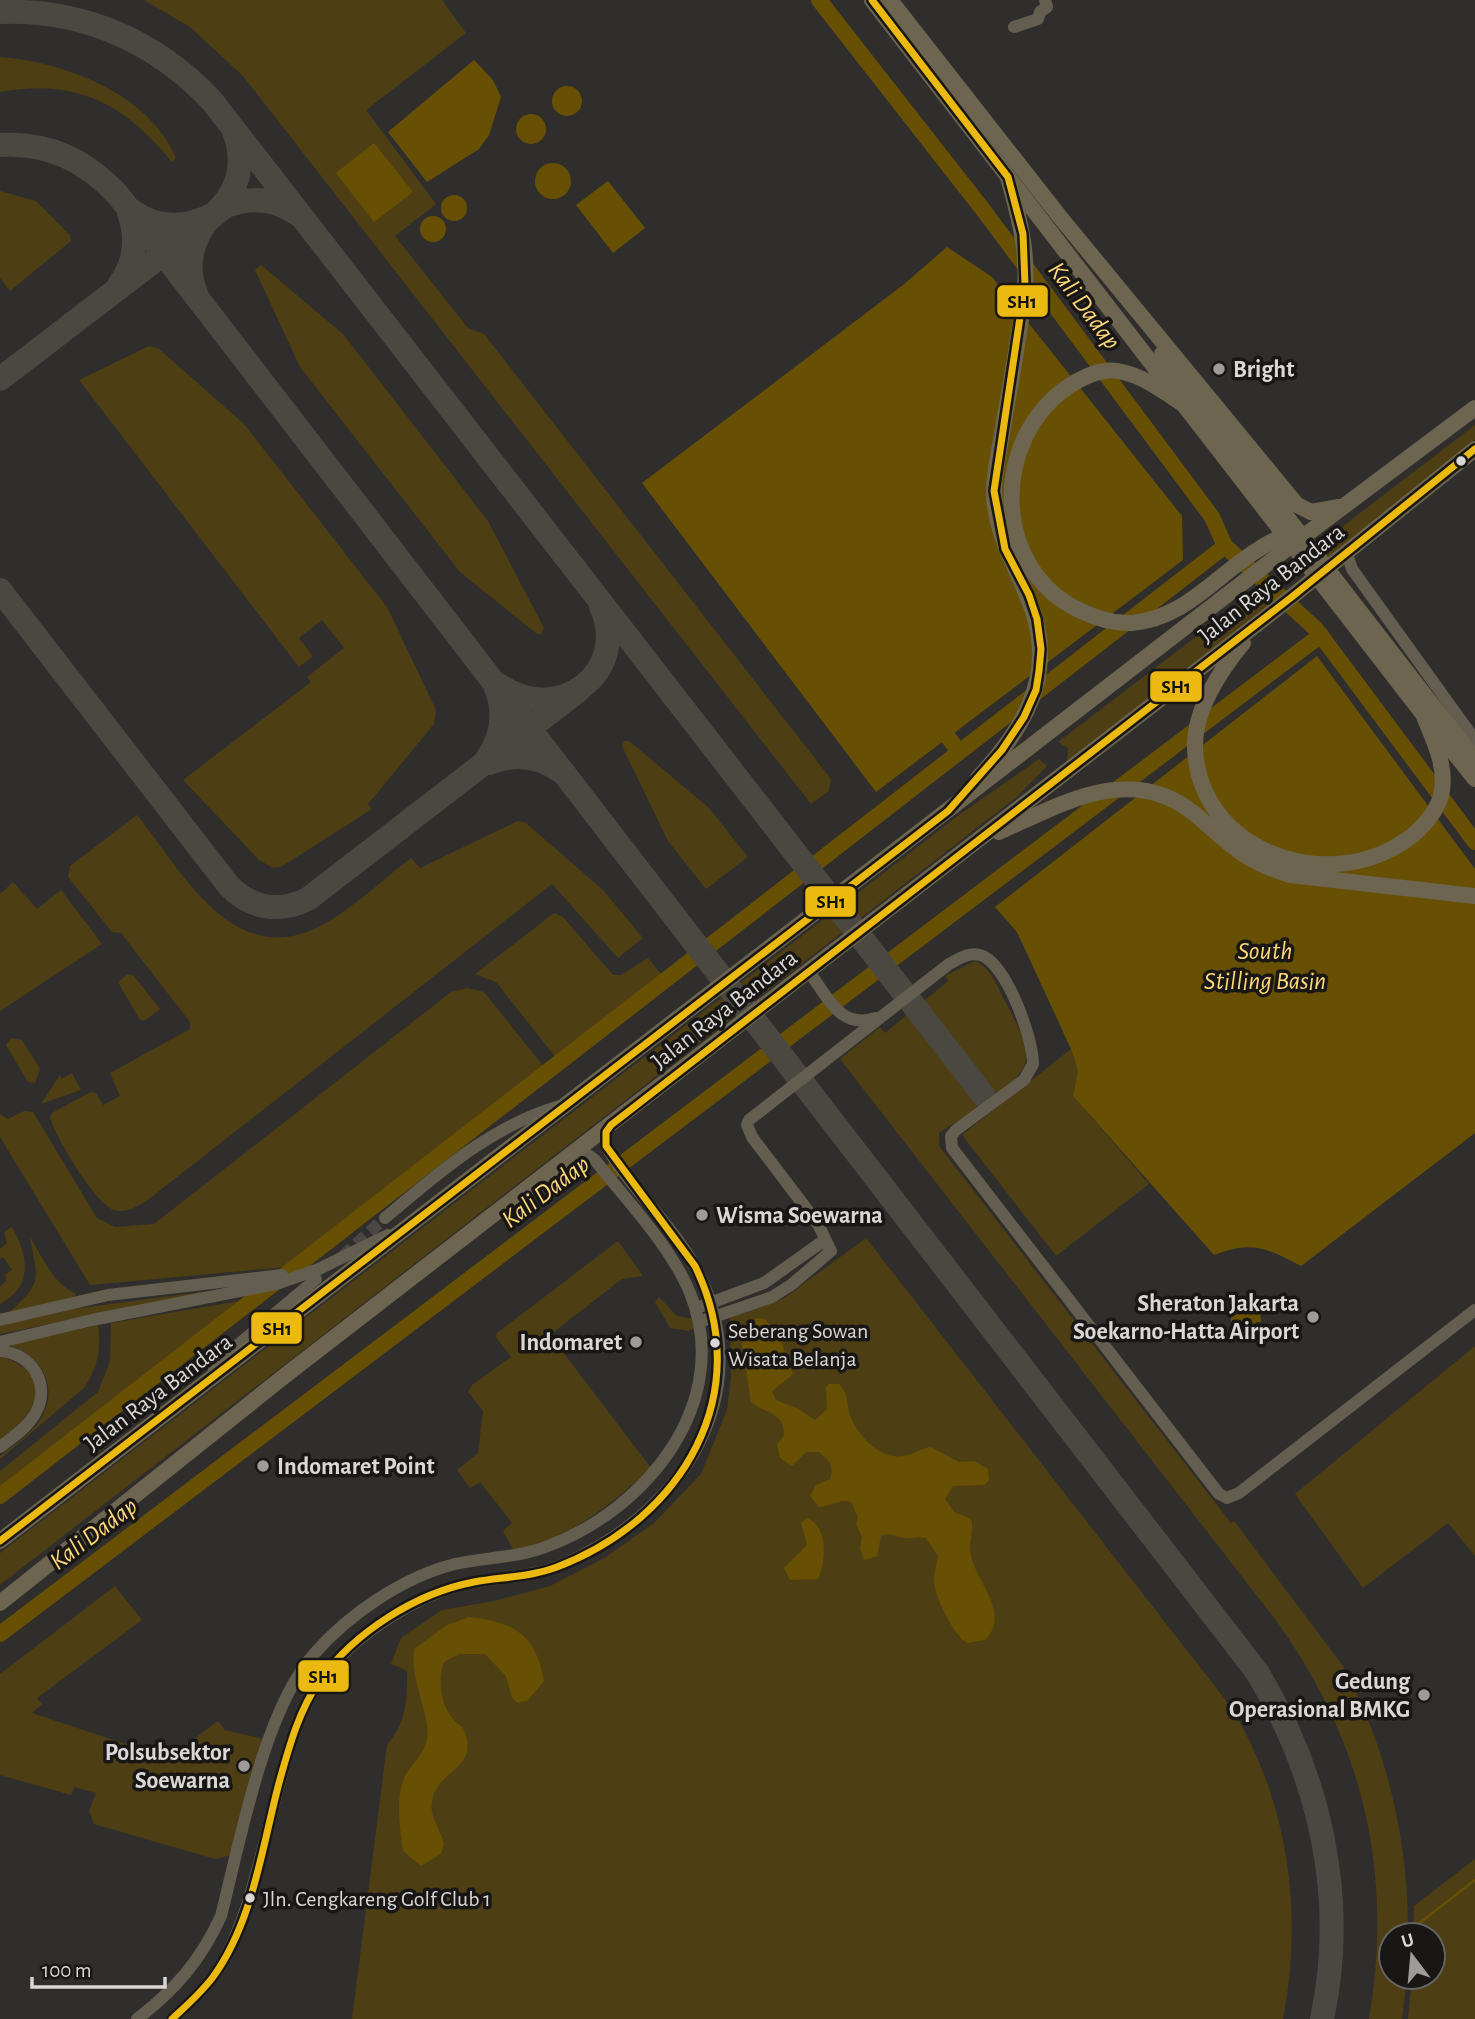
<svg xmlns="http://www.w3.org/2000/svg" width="1475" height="2019" font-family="'Alegreya Sans',sans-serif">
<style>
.green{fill:#4e3e13}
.water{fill:#675004}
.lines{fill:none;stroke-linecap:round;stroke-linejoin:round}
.stream{stroke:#675004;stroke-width:2.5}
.river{stroke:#675004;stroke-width:16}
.taxiway{stroke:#4b4842;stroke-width:24}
.minor-tunnel{stroke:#494846;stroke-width:12;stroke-dasharray:12 6;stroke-linecap:butt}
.minor{stroke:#635e50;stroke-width:12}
.major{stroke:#6d654f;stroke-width:16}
.major-bridge{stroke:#6d654f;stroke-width:16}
.bus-1-casing{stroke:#181716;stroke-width:12}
.bus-1{stroke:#ecb910;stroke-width:7}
.poi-dot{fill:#9e9c9a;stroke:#181716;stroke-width:2.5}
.bus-dot{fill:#d9d8d6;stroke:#181716;stroke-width:2.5}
.labels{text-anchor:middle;stroke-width:7;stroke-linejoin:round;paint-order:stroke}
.bus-label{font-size:22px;fill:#d9d8d6;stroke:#181716;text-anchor:start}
.poi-label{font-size:24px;font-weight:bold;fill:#d9d8d6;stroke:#181716;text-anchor:end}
.street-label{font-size:24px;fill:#d9d8d6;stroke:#181716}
.water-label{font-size:26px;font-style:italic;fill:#ffd877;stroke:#181716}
.line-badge{stroke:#181716;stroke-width:2.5}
.pale-badge-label{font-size:19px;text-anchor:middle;font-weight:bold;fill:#111}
</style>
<rect width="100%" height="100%" fill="#302e2c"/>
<g class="green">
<path d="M 144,0 L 442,0 L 466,33 L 366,110 L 436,204 L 395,236 L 468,328 L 484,334 L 831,779 L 829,791 L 811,804 L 243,76 L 190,27 Z"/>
<path d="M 0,57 C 64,62 149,93 176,158 L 172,162 C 124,103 76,78 0,92 Z"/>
<path d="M 0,191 L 36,201 L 70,235 L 71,241 L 10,291 L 0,278 Z"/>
<path d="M 261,265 L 343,334 L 488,521 L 544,628 L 541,634 L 537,634 L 460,572 L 300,367 L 255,270 Z"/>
<path d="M 149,346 L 159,349 L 244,424 L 387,607 L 436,710 L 434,724 L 368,804 L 372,809 L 281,867 L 273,868 L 259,860 L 183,780 L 311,682 L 307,677 L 344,648 L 322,620 L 299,638 L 313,656 L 299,667 L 79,380 Z"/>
<path d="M 1475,425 L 1475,440 L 1327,560 L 1317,546 Z"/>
<path d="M 1256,591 L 1269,607 L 1067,763 L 1068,748 L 1058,742 Z"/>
<path d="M 629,741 L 709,808 L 748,857 L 706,889 L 668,841 L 622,746 L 624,741 Z"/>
<path d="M 1039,759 L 1047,766 L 1018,796 L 0,1585 L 0,1553 L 959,815 Z"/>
<path d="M 137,815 C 180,868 229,965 312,930 C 345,916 382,880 411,858 L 420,868 L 518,821 L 526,823 L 603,890 L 643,938 L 618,958 L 552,884 L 149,1199 C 138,1206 127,1214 114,1210 C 96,1205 54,1135 50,1117 L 52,1113 L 91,1092 L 96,1093 L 103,1105 L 120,1096 L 110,1073 L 190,1029 L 190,1022 L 121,933 L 112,932 L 68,877 L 70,866 Z"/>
<path d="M 13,882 L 37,909 L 61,890 L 102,944 L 0,1011 L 0,894 Z"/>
<path d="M 554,913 L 563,917 L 613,975 L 621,975 L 648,958 L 668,983 L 560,1063 L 496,982 L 475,974 Z"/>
<path d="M 975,961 C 992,968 997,987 1006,1003 C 1014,1019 1026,1039 1026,1058 C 1027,1082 959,1119 939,1133 L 939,1146 L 1231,1523 L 1234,1521 L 1343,1666 C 1387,1748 1409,1842 1408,1935 L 1391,1935 L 1391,1977 L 1407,1977 L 1402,2019 L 1369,2019 C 1394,1872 1363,1740 1275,1619 L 840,1059 L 880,1027 L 885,1033 L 948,981 L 945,976 Z"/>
<path d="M 128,974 L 133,975 L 160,1009 L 144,1021 L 140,1020 L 118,982 Z"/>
<path d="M 467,988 L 484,992 L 543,1066 L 286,1267 L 90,1285 L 0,1137 L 0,1114 L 8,1119 L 24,1111 L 33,1112 L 97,1218 L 115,1227 L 154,1224 L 451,992 Z"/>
<path d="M 11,1038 L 22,1040 L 40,1069 L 35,1083 L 28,1082 L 6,1045 Z"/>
<path d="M 1071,1049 L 1078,1071 L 1073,1096 L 1149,1184 L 1056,1256 L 962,1135 Z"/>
<path d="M 72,1073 L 81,1090 L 41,1104 L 60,1075 L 62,1079 Z"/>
<path d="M 12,1227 C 28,1256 34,1286 0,1304 L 0,1287 L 6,1281 L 5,1275 L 12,1270 L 3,1257 L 0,1259 L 0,1249 L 7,1243 L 4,1232 Z"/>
<path d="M 30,1237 C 42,1256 53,1284 75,1293 L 75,1298 L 7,1314 C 45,1282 37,1278 30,1237 Z"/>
<path d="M 866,1238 L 1231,1707 C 1288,1801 1304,1911 1283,2019 L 352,2019 L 387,1745 C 407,1721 407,1700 407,1671 L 391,1664 L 401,1638 L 442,1610 L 494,1601 L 550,1586 L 606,1557 L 654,1523 L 701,1474 L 727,1410 L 731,1376 L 730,1317 L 783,1299 Z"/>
<path d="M 618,1241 L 643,1276 L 622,1279 L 550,1335 L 651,1468 C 607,1508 572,1536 514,1551 L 503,1531 L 512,1523 L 480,1482 L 470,1488 L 457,1470 L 478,1453 L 483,1411 L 468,1392 L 472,1385 L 511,1357 L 495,1336 L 498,1332 Z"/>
<path d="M 224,1289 L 0,1334 L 0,1326 L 65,1310 Z"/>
<path d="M 659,1297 L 677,1316 L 694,1319 L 696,1327 L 689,1331 L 670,1328 L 655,1302 Z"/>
<path d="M 251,1299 L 0,1494 L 0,1471 L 98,1392 L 110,1361 L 111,1323 Z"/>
<path d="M 98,1325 C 101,1349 98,1368 84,1388 L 0,1459 L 0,1456 C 13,1445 32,1433 41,1419 C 60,1387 41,1355 9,1345 Z"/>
<path d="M 1475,1346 L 1475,1556 L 1448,1523 L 1363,1588 L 1295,1494 Z"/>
<path d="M 0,1356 C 59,1376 36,1412 0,1442 Z"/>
<path d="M 115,1586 L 142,1620 L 37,1698 L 42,1704 L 32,1713 L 168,1758 L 218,1721 L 225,1730 L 264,1739 L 231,1855 L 215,1859 L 94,1824 L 89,1811 L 96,1793 L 74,1787 L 71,1795 L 0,1775 L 0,1674 Z"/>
<path d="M 1475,1859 L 1475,2019 L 1408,2019 L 1412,1977 L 1433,1977 L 1433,1935 L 1413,1935 L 1414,1906 Z"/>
</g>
<g class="water">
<path d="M 474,60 L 493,80 L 501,97 L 489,135 L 479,149 L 427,182 L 388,132 Z"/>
<circle cx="567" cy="101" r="15"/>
<circle cx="531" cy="129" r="15"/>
<path d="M 374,143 L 413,192 L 374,222 L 336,173 Z"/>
<circle cx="553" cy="181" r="18"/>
<path d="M 608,181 L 645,228 L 613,253 L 576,205 Z"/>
<circle cx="454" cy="208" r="13"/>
<circle cx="433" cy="229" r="13"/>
<path d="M 947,247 L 992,277 L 1182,516 L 1183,560 L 876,792 L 642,483 L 903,285 Z"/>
<path d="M 1317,656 L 1475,869 L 1475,1133 L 1301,1266 C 1266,1248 1252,1240 1214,1255 L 1073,1096 L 1078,1071 L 1071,1049 L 1017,932 L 995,907 Z"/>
<path d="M 1241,1301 L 1254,1304 L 1260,1310 L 1261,1322 L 1256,1322 L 1255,1329 L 1232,1326 L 1229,1307 Z"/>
<path d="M 758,1318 L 765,1319 L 780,1338 L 793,1374 L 772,1391 L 776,1400 L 799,1409 L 815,1420 L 827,1409 L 826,1387 L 829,1384 L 839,1384 C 849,1395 846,1402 850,1415 C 857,1435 880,1460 903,1456 C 912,1455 921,1449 930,1447 L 959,1462 L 974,1461 L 988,1469 L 989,1480 L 985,1485 L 953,1486 L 945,1499 L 954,1512 L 971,1519 C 975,1532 967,1543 971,1556 C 977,1583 1011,1614 985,1640 L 967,1643 C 954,1636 933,1594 934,1579 C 934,1572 937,1564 938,1556 L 926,1538 C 918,1536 911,1539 903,1538 C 894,1536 891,1532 881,1536 L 877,1556 L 864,1560 L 860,1548 L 862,1537 L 856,1524 L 858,1518 L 852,1503 C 842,1497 831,1507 819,1507 L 810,1496 L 816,1485 L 830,1479 C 835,1465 828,1460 819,1452 L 806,1452 L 792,1466 L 780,1458 L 777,1445 L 784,1435 C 784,1412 766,1414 751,1402 L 740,1330 L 747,1322 Z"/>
<path d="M 806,1518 C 829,1525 826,1562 818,1579 L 790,1580 L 784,1568 L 807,1545 L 801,1523 Z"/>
<path d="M 469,1617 C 515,1622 536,1635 544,1681 L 528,1700 L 518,1703 L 512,1698 L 506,1676 L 485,1654 L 459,1654 L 444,1662 C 436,1687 442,1713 463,1728 C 482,1771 436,1768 432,1802 C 429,1818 441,1829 444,1844 L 441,1854 L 421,1866 L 403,1851 C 400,1828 395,1797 405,1776 C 412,1763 425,1754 427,1739 C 431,1714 410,1683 414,1649 L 447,1625 Z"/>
</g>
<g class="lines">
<path class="stream" d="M 1417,1925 L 1475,1880"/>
<g class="river">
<path d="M 819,0 L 984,211 L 1212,517 L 1225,546 L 1316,629 L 1475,842"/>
<path d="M 948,737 L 959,752"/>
<path d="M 0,1496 L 1225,546"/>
<path d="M 0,1634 L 1321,635"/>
</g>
<g class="taxiway">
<path d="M 0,12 C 83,9 156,41 212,101 L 984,1096"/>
<path d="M 0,145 C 48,142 85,160 118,195 L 1257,1672 C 1320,1776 1348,1899 1322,2019"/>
<path d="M 218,210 C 240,188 245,160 234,131"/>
<path d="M 132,211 C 158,230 185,228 212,215 C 193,237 184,264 196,293"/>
<path d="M 119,285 C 135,264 138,238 129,213"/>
<path d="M 0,379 L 226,206 C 252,196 276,198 299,215"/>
<path d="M 0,590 L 229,886 C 252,909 279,913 308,899 L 579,690"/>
<path d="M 499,685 C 557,726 631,673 601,606"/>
<path d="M 487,759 C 502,737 506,713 496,688"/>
<path d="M 489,763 C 514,753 538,755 560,771"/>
</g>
<path class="minor-tunnel" d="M 343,1256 L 385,1218"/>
<g class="minor">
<path d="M 1014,27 L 1038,19 L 1040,12 L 1047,7 L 1045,0"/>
<path d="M 1347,554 L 1352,569 L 1475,740"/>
<path d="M 809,972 C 828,997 840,1030 876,1018"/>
<path d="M 385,1218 C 439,1172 494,1124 563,1105"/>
<path d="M 702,1306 L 764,1283 L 819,1244 L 826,1243"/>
<path d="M 0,1320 L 108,1295 L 282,1275"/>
<path d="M 699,1322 L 772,1297 L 791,1285 L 831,1251 L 818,1224 L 752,1137 L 747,1125 L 749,1120 L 949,964 C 959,959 968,952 980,955 C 1006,962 1033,1038 1033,1064 L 1024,1080 L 956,1130 L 951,1136 L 952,1148 L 1219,1494 L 1227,1498 L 1239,1493 L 1475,1310"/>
<path d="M 0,1342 L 92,1320 L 276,1284 L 319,1269 L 388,1235"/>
<path d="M 0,1351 C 32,1353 52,1385 35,1414 C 27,1428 13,1437 0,1447"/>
<path d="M 214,1369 L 233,1349 L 316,1279"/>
<path d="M 137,2019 C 175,1990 201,1960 221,1916 C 240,1842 264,1710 314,1654 C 349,1614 403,1577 455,1564 C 486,1557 518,1558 548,1546 C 647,1509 734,1402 690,1293 C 671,1246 626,1200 595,1160 L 587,1154 L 571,1156"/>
<path d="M 172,2019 C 186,2006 201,1993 213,1977 C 248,1932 265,1834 281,1777 C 291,1739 302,1701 328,1670 C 360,1632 413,1598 461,1585 C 493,1577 527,1578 559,1566 C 671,1520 756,1408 704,1285 C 682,1232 634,1195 606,1146 L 606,1132 L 611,1125"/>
</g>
<g class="major">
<path d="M 872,0 L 1176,395"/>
<path d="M 890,0 L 1060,217 L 1297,505 L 1311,512 L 1339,507"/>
<path d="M 1162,354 L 1194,397"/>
<path d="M 1184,405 C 1162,390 1144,376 1118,371 C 1101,368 1083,377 1069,386 C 990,439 991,570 1081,611 C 1096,618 1115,624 1132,623 C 1186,618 1216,575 1259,549 C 1270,541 1284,536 1297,530"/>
<path d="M 1243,643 C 1220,671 1194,709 1195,748 C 1199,850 1322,893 1400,844 C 1417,834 1435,816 1441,796 C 1448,767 1433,739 1423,714"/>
<path d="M 1433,706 L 1475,759"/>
<path d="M 1435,729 L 1475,779"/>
<path d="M 978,778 C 1006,748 1034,711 1039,669 C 1048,600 995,559 994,492 C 994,473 999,453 1002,434 C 1010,385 1020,336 1025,287 C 1028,249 1018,213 1008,177"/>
<path d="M 999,832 C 1062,804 1132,761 1196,815 C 1231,844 1243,861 1290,875 L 1475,896"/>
<path d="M 0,1541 L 1276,557 L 1475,408"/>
<path d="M 0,1603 L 287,1374 L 1270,614 L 1475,449"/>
</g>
<g class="major-bridge">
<path d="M 1194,397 L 1433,706"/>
<path d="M 1184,405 L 1423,714"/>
</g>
<defs>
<g id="bus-1">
<path d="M 0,1541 L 948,811 L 1002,750 L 1024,717 L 1036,690 L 1039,671 L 1041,649 L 1037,619 L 1029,595 L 1005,549 L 994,491 L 1025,284 L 1023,234 L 1008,177 L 872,0"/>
<path d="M 172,2019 C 186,2006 201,1993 213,1977 C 253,1922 262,1847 279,1783 C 289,1747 299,1710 320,1680 C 355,1632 416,1593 474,1582 C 501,1577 531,1577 557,1567 C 683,1519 757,1393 695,1266 L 606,1146 L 606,1132 L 611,1125 L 1293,596 L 1475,449"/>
</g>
</defs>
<use href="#bus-1" class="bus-1-casing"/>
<use href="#bus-1" class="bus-1"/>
</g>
<g class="poi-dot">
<circle cx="1219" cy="369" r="7"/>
<circle cx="702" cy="1215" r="7"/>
<circle cx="1313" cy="1317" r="7"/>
<circle cx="636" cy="1342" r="7"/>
<circle cx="263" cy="1466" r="7"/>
<circle cx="1424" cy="1695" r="7"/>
<circle cx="244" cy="1766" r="7"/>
</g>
<g class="bus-dot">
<circle cx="1461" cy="461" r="6"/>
<circle cx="715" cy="1343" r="6"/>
<circle cx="250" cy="1898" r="6"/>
</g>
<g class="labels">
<g class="bus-label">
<text x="728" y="1338">Seberang Sowan<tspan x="728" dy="28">Wisata Belanja</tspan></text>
<text x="263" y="1906">Jln. Cengkareng Golf Club 1</text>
</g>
<g class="poi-label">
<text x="1233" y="377" text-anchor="start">Bright</text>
<text x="716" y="1223" text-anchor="start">Wisma Soewarna</text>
<text x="1299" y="1311">Sheraton Jakarta<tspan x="1299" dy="28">Soekarno-Hatta Airport</tspan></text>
<text x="622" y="1350">Indomaret</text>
<text x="277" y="1474" text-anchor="start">Indomaret Point</text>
<text x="1410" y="1689">Gedung<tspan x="1410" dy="28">Operasional BMKG</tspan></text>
<text x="230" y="1760">Polsubsektor<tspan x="230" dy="28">Soewarna</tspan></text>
</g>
<g class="street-label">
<text transform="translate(1271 583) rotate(-38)" y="8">Jalan Raya Bandara</text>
<text transform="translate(724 1009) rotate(-38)" y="8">Jalan Raya Bandara</text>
<text transform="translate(158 1392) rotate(-37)" y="8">Jalan Raya Bandara</text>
</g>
<g class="water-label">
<text transform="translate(1085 305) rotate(53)" y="9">Kali Dadap</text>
<text x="1265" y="959">South<tspan x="1265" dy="30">Stilling Basin</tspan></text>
<text transform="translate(545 1191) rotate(-37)" y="9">Kali Dadap</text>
<text transform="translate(93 1533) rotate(-37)" y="9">Kali Dadap</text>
</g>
</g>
<g class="line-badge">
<rect x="996" y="284" width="53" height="34" rx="7" fill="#ecb910"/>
<rect x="1149" y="670" width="54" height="33" rx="7" fill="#ecb910"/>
<rect x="804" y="885" width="53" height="33" rx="7" fill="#ecb910"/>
<rect x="250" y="1311" width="53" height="34" rx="7" fill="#ecb910"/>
<rect x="297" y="1659" width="53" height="34" rx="7" fill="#ecb910"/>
</g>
<g class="pale-badge-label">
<text x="1022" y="308">SH1</text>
<text x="1176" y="693">SH1</text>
<text x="831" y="908">SH1</text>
<text x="277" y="1335">SH1</text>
<text x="323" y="1683">SH1</text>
</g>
<g transform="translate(1412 1956) rotate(344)"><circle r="33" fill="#181716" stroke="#656463" stroke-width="2"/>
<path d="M0-5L12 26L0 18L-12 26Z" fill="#9e9c9a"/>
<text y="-10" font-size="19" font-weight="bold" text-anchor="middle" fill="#d9d8d6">U</text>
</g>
<path d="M32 1977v10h133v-10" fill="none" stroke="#d9d8d6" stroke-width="3.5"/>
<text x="42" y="1977" font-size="21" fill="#d9d8d6" stroke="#181716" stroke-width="5" paint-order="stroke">100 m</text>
</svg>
